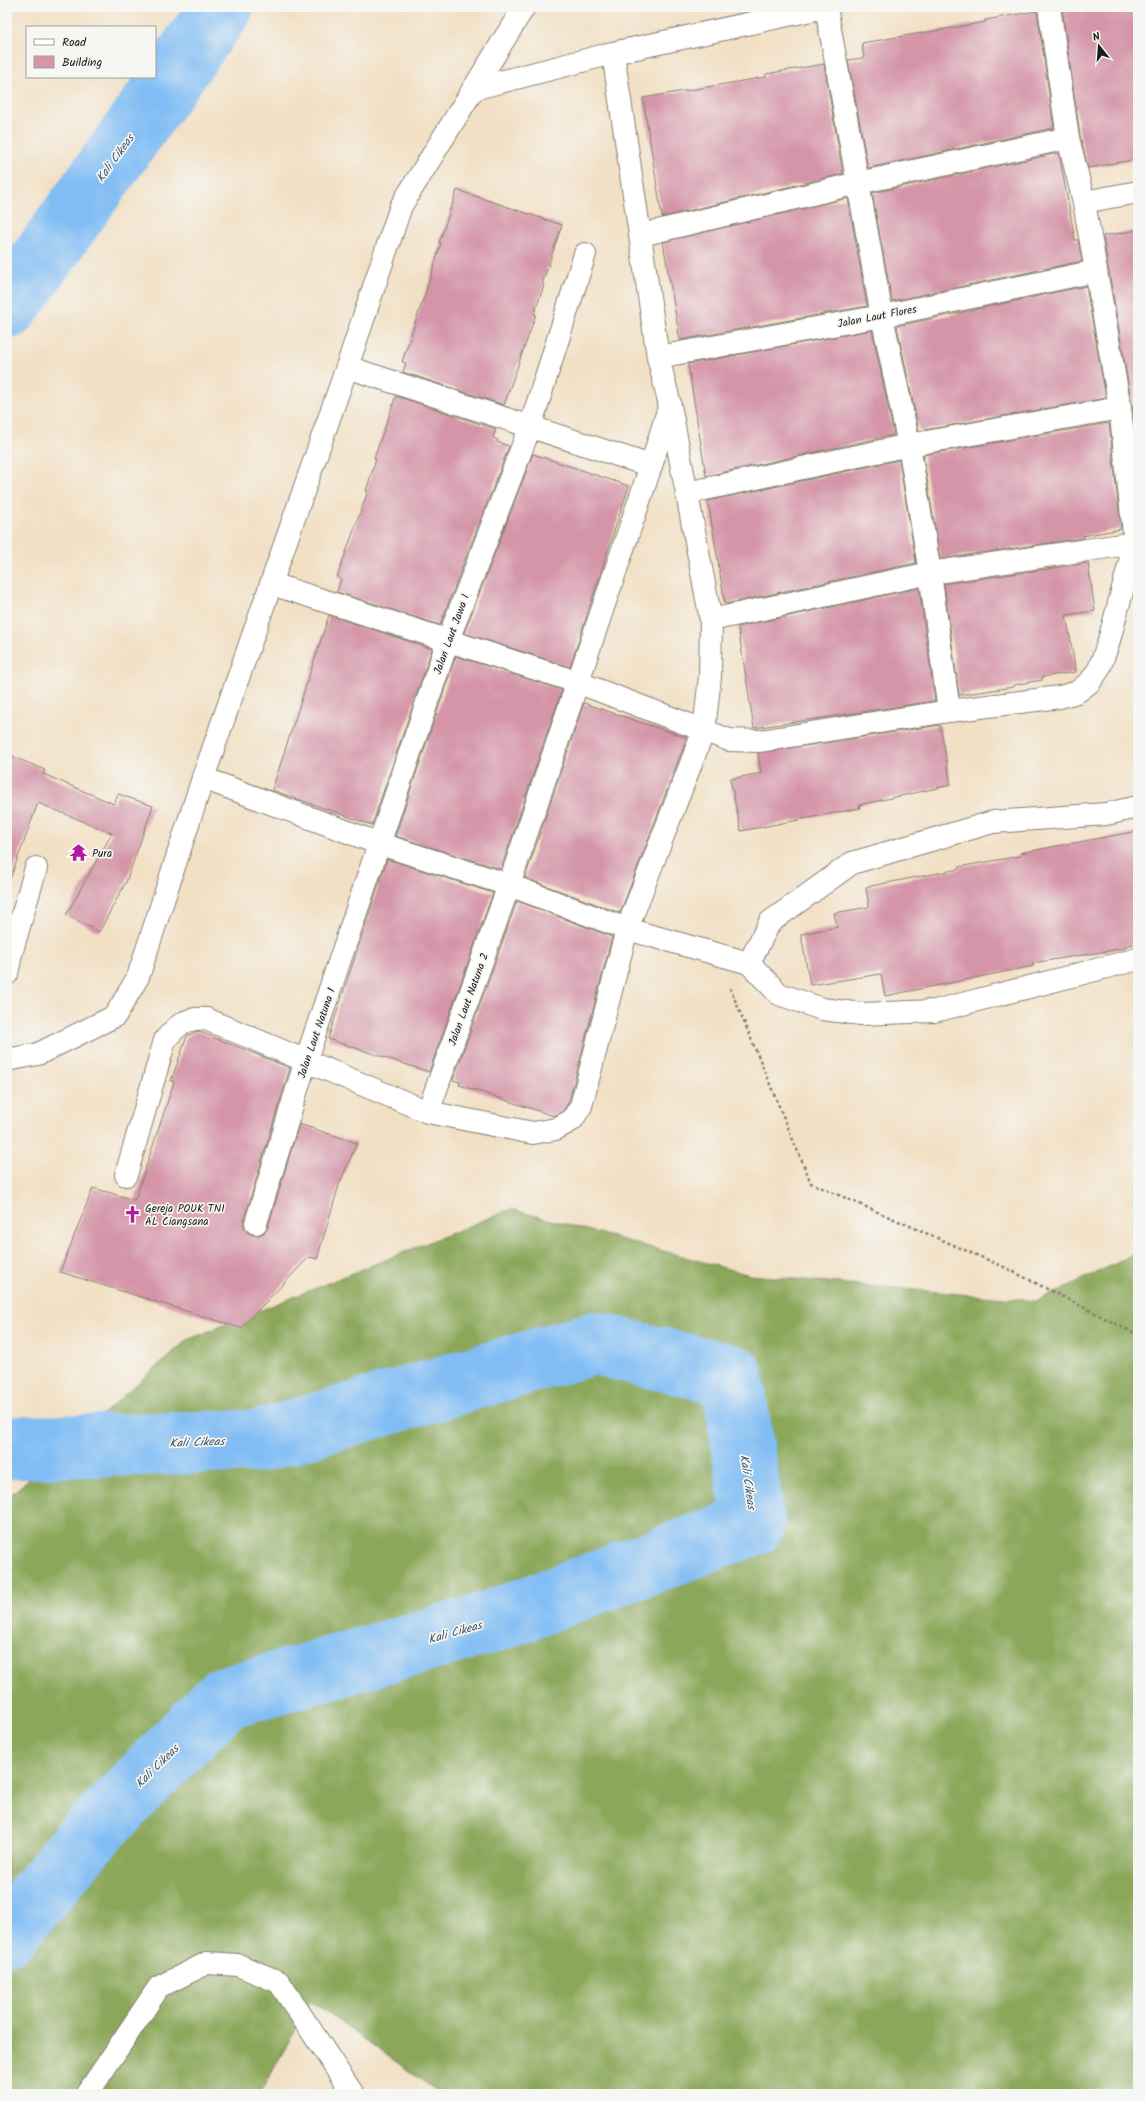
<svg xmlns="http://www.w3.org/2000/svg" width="1145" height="2101" font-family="Kalam,sans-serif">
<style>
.forest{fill:#8ba75a;stroke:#54623b}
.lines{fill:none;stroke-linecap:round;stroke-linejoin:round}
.river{stroke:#81bdf4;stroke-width:63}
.building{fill:#d495a8}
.minor-casing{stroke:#877e70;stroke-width:24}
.path{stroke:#877e70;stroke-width:2.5;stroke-dasharray:3 3;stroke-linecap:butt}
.minor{stroke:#fff;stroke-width:22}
.labels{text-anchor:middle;stroke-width:3.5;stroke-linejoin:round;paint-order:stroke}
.street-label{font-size:11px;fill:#1c1c1c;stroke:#f6f6f2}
.poi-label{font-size:11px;fill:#1c1c1c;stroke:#f6f6f2;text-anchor:start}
.water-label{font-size:12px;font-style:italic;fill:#3f5468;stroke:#f6f6f2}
</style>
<rect width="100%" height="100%" fill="#f6f6f2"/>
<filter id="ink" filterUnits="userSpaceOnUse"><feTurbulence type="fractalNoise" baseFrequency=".025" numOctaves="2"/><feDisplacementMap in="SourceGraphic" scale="8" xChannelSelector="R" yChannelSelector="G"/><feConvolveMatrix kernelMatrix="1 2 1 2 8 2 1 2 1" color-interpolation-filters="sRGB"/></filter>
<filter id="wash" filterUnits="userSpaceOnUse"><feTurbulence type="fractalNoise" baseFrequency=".012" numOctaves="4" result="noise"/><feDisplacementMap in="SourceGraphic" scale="16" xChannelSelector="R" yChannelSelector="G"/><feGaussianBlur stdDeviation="0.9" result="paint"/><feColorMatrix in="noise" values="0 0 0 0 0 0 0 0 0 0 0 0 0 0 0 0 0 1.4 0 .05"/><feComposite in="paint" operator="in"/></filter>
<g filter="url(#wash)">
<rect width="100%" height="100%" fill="#f2e0c5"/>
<path class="forest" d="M 511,1209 L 750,1275 L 1037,1301 L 1138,1253 L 1138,2094 L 441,2094 L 311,2001 L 260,2094 L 7,2094 L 7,1498 L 187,1340 Z"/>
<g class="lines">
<g class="river">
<path d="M 7,308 L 222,7"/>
<path d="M 7,1448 L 260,1441 L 594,1343 L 732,1376 L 754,1524 L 488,1623 L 224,1698 L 84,1841 L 7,1934"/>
</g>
</g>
<g id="blocks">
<g class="building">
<path d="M 1062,7 L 1138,7 L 1138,159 L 1088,168 L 1080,136 Z"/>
<path d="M 1037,11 L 1054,128 L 868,168 L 848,60 L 864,58 L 862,43 L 952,28 L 985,22 L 985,20 Z"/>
<path d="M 824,64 L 843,174 L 662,217 L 643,98 L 766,77 L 766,74 Z"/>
<path d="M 1059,153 L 1075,240 L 1078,240 L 1082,261 L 892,301 L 872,193 Z"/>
<path d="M 457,190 L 562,225 L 542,284 L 544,285 L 534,314 L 536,314 L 504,405 L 403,372 L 406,363 L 402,362 L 431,276 L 441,243 L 439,243 Z"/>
<path d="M 848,198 L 867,306 L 680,340 L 663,242 Z"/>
<path d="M 1138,230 L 1138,457 L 1132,406 L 1103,236 Z"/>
<path d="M 1086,286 L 1106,398 L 919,431 L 897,326 Z"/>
<path d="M 872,330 L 894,435 L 706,476 L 688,364 Z"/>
<path d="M 396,396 L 496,429 L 493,438 L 498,440 L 497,442 L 509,446 L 440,625 L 337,592 L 341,579 L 337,577 L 368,491 L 366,491 L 376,459 L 374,458 Z"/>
<path d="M 1109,423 L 1121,529 L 1083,536 L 1084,538 L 940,559 L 923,455 Z"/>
<path d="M 533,454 L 629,486 L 570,667 L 464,633 Z"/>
<path d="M 899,460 L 916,563 L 725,604 L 708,501 Z"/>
<path d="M 1088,563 L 1095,611 L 1066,615 L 1076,672 L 1042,677 L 1042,680 L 1013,685 L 1013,687 L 959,695 L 944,584 Z"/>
<path d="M 919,588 L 935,701 L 754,728 L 738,627 Z"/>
<path d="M 329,615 L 432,649 L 372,825 L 272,790 Z"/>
<path d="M 456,656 L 562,690 L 501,869 L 395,836 Z"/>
<path d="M 584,703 L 687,738 L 620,913 L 525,878 Z"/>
<path d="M 940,725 L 951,785 L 859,805 L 860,808 L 741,831 L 730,779 L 761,773 L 758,753 Z"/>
<path d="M 7,754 L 45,770 L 43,774 L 114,804 L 118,794 L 153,806 L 126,882 L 99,932 L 66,915 L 112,833 L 38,803 L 10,879 L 7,878 Z"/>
<path d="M 1138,831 L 1138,943 L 1125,946 L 1126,948 L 1033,963 L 1033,966 L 885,996 L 881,974 L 810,985 L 801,934 L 837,927 L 834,913 L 869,907 L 866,887 L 959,869 L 958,867 L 1020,856 L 1020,853 Z"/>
<path d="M 387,859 L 493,893 L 429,1072 L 328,1039 Z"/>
<path d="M 517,901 L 612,937 L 569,1101 L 563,1111 L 554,1116 L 459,1085 L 460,1082 L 453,1080 Z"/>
<path d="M 198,1031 L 290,1068 L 244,1219 L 244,1226 L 247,1232 L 253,1235 L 259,1235 L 265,1232 L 268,1227 L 299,1124 L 357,1143 L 339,1185 L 317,1259 L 309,1257 L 241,1328 L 60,1272 L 93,1188 L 135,1200 L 174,1082 L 171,1081 L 187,1036 Z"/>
</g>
</g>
</g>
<g filter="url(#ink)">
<use href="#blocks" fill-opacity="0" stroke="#877e70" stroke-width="1"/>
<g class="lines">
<defs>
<g id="minor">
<path d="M 826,7 L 882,316 L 909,445 L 930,573 L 949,711"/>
<path d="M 473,89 L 613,53 L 825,7"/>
<path d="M 1084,202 L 1138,192"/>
<path d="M 641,235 L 858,183 L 1068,138"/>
<path d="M 658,357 L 882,316 L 1096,271"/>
<path d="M 347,367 L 651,466"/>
<path d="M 687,493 L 909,445 L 1120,408"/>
<path d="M 272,584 L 577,682 L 729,740 L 760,741 L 949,711 L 1060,697 L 1077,692 L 1090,682 L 1099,669 L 1108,644 L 1135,543 L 1120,408 L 1084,202 L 1068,138 L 1049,7"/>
<path d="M 711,620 L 930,573 L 1135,543 L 1138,540"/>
<path d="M 203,778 L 380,844 L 509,885 L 627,929 L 749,963 L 779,994 L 822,1009 L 861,1014 L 935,1011 L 1138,959"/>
<path d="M 749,963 L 770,922 L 852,863 L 993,822 L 1106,814 L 1138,807"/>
<path d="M 7,974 L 11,954 L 36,868"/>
<path d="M 7,1060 L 38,1054 L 115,1016 L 138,977 L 203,778 L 347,367 L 401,206 L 524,7"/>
<path d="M 428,1112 L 509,885 L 651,466 L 669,407"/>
<path d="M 126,1175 L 165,1040 C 177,1025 187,1017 206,1019 L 428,1112 L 533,1133 L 556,1129 L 572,1120 L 581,1106 L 627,929 L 704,730 L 710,677 L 711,620 L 670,405 L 658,357 L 613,53"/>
<path d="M 256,1223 L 306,1060 L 448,640 L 530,427 L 585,254"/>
<path d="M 87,2094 L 159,1987 L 207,1963 L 238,1965 L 279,1982 L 353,2094"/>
</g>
</defs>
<use href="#minor" class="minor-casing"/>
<path class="path" d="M 730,988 L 811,1183 L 1004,1267 L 1138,1335"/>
<use href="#minor" class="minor"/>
</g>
</g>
<defs>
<symbol id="temple-bare" viewBox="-9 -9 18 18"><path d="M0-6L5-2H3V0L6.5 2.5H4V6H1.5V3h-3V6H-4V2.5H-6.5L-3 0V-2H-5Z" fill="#b5179e" stroke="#f6f6f2" stroke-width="2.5" paint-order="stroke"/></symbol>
<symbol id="church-bare" viewBox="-9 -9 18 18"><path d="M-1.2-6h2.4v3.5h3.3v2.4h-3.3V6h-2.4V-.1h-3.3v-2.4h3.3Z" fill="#b5179e" stroke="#f6f6f2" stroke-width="2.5" paint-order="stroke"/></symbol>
</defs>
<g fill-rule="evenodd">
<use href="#temple-bare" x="66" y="840" width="25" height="25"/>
<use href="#church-bare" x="120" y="1202" width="25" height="25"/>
</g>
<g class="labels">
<g class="street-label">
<text transform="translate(877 316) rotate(-11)" y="4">Jalan Laut Flores</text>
<text transform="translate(451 634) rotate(-70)" y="4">Jalan Laut Jawa 1</text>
<text transform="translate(468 999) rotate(-70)" y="4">Jalan Laut Natuna 2</text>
<text transform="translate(316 1033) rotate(-71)" y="4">Jalan Laut Natuna 1</text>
</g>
<g class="poi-label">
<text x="92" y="857">Pura</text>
<text x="145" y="1212">Gereja POUK TNI<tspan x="145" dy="13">AL Ciangsana</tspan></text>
</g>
<g class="water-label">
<text transform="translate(115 158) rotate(-54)" y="4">Kali Cikeas</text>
<text transform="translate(197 1442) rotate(-2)" y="4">Kali Cikeas</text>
<text transform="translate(748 1482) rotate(82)" y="4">Kali Cikeas</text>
<text transform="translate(455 1632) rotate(-16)" y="4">Kali Cikeas</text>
<text transform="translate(157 1766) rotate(-45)" y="4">Kali Cikeas</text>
</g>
</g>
<rect width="1145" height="2101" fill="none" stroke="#f6f6f2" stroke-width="24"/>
<rect x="26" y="26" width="130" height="52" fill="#f6f6f2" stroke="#9f9f9c"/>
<rect x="34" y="39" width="20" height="6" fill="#ffffff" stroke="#9f9f9c"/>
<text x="62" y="46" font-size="12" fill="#1c1c1c">Road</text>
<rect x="34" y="56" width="20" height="12" fill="#d495a8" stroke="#9f9f9c"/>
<text x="62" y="66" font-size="12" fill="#1c1c1c">Building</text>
<g transform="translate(1099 46) rotate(343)" stroke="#f6f6f2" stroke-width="3" paint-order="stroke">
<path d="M0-3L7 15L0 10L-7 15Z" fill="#1c1c1c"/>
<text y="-6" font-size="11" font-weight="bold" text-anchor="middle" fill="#1c1c1c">N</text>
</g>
</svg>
